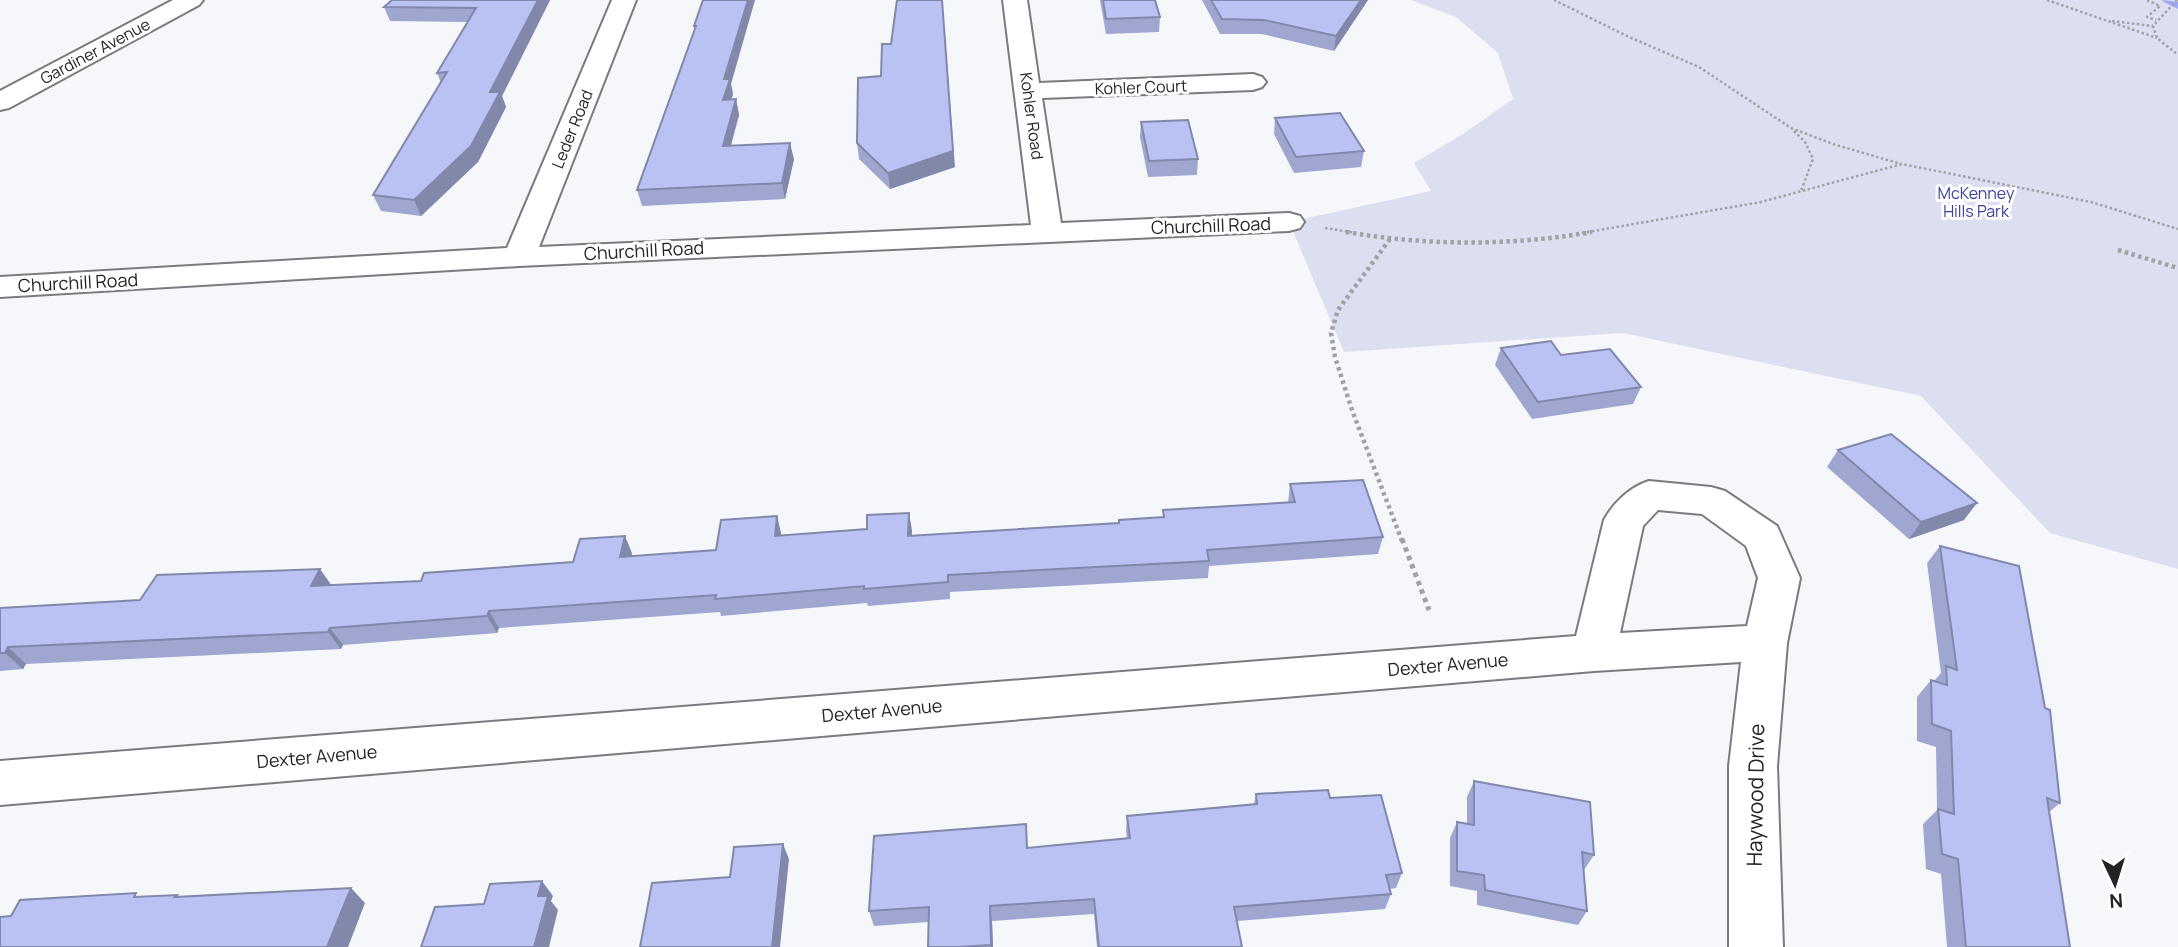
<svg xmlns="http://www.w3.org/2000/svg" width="2178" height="947" font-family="Manrope,sans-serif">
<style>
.green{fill:#dcdff0}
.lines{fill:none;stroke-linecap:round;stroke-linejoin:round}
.stream{fill:#9da8fa;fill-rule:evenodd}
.minor-casing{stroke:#7b7b7f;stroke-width:4}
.path-far2{stroke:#a1a2a4;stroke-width:2.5;stroke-dasharray:2.5 2.5;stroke-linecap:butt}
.path-far1{stroke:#a1a2a4;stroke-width:4.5;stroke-dasharray:3.5 3.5;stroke-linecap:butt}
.path{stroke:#a1a2a4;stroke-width:5;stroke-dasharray:4.5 4.5;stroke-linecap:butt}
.minor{fill:#fff;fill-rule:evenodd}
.wall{fill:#9fa7d1}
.shaded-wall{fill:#8288aa}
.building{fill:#b9c2f3;stroke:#8288aa;stroke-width:2}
.labels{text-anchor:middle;stroke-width:6;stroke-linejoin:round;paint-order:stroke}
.far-street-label{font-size:16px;fill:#232425;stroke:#fff}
.far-park-label{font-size:16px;fill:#3e409d;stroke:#fff}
.street-label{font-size:18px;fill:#232425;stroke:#fff}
.near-street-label{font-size:21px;fill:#232425;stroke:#fff}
</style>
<rect width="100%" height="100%" fill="#f6f7fb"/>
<path class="green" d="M 1411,0 L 2178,0 L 2178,569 L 2050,533 L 1921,396 L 1623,333 L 1344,352 L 1289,222 L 1431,191 L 1414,163 L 1463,134 L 1513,99 L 1498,53 L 1456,17 Z"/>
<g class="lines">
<path class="stream" d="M 2162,0 L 2178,2 L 2178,9 L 2164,2 Z"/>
<defs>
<g id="minor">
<path d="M 173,0 L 203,0 L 199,5 L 9,108 L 0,110 L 0,91 Z"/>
<path d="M 612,0 L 636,0 L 539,247 L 1031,225 L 1003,0 L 1027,0 L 1039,83 L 1253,74 L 1262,77 L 1266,82 L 1262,87 L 1253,90 L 1042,98 L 1061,223 L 1289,213 L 1300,216 L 1304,222 L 1300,228 L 1289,231 L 519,266 L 0,297 L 0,277 L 507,248 Z"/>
<path d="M 1649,481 L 1711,487 L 1725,491 L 1777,526 L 1800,578 L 1787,643 L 1777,766 L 1783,947 L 1729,947 L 1729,766 L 1741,662 L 1594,671 L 0,805 L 0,761 L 1576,636 L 1604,520 C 1614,502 1630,487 1649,481 ZM 1658,510 L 1702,514 L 1746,546 L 1758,578 L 1747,626 L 1620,633 L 1643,526 Z"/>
</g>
</defs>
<use href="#minor" class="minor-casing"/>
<g class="path-far2">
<path d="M 1554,0 L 1629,37 L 1699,67 L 1791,128 L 1833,144 L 1901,164"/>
<path d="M 2047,0 L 2157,38"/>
<path d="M 2147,0 L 2160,6 L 2147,17 L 2156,20"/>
<path d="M 2177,0 L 2153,26 L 2157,38 L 2178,55"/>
<path d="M 2112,21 L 2153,26"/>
<path d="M 1794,131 L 1805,142 L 1813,159 L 1801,191"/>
<path d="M 1325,228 L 1356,233"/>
<path d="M 1582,233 L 1761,202 L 1902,164 L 2091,202 L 2178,229"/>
</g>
<g class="path-far1">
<path d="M 1346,232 C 1429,246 1510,246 1592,232"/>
<path d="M 1390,239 L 1338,310 L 1331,333 L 1335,357 L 1352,410 L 1402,541"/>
<path d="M 2118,250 L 2178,268"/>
</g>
<path class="path" d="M 1402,539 L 1429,610"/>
<use href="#minor" class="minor"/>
</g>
<g class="wall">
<path d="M 392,0 L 550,0 L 502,96 L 506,107 L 478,162 L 421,216 L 381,211 L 373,195 L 441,83 L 437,73 L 467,22 L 390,21 L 384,7 Z"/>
<path d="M 703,0 L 731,84 L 733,94 L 731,100 L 736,99 L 739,115 L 731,146 L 794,159 L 785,199 L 642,206 L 637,190 L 695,30 L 694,26 Z"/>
<path d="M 1100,0 L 1155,0 L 1160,17 L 1159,32 L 1106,34 Z"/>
<path d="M 1202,0 L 1368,0 L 1334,51 L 1262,34 L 1220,34 Z"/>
<path d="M 881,76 L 955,167 L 890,189 L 859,159 L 857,143 Z"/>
<path d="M 1275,118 L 1364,151 L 1361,167 L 1294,173 L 1274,134 Z"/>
<path d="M 1141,122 L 1198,159 L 1197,175 L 1148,177 L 1140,137 Z"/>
<path d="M 1501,348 L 1561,355 L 1641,387 L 1633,404 L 1532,419 L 1495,365 Z"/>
<path d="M 1838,450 L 1964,520 L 1909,539 L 1827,467 Z"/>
<path d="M 1290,484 L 1383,537 L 1378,554 L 1209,566 L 1208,578 L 950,592 L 950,599 L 868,606 L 867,603 L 721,616 L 720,612 L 499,628 L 497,633 L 343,645 L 341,649 L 26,664 L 23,669 L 0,671 L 0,608 L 140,600 L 331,585 L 421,581 L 573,562 L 632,553 L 632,556 L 716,550 L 777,516 L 781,535 L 912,530 L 911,536 L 1119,523 L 1163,517 L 1163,510 L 1288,503 Z"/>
<path d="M 1940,546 L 2060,803 L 2049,812 L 2070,947 L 1947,947 L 1941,874 L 1926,869 L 1923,824 L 1937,810 L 1936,747 L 1917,741 L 1917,697 L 1931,680 L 1934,681 L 1941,673 L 1927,563 Z"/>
<path d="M 1474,781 L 1594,855 L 1584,870 L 1587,911 L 1578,925 L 1477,905 L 1477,891 L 1450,886 L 1450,838 L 1457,822 L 1467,824 L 1467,797 Z"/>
<path d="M 1256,794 L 1330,798 L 1402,873 L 1396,888 L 1389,889 L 1391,894 L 1385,909 L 1237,921 L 1242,947 L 1097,947 L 1094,914 L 992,921 L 993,947 L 928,947 L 928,922 L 874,926 L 869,911 L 1127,839 L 1126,831 L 1127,816 L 1254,804 Z"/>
</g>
<g class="shaded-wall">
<path d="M 538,0 L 550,0 L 502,96 L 506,107 L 478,162 L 421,216 L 414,200 L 490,92 Z"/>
<path d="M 748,0 L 755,0 L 731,84 L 733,94 L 726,115 L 723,100 L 724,79 Z"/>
<path d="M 942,0 L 955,167 L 890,189 L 888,173 Z"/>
<path d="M 1361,0 L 1368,0 L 1334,51 L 1336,36 Z"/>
<path d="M 736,99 L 739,115 L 726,162 L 723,146 Z"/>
<path d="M 790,143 L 794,159 L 785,199 L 782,183 Z"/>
<path d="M 1977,503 L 1964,520 L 1909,539 L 1921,522 Z"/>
<path d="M 909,513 L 912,530 L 911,553 L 908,536 Z"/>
<path d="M 777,516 L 781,533 L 780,553 L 775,536 Z"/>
<path d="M 625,536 L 632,553 L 628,574 L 620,557 Z"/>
<path d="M 320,569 L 332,586 L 311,586 Z"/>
<path d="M 489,611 L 499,628 L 497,633 L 487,616 Z"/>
<path d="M 330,628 L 343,645 L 341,649 L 328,632 Z"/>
<path d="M 8,647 L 26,664 L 23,669 L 5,653 Z"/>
<path d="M 783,844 L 789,859 L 780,947 L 772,947 Z"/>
<path d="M 542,881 L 553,896 L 551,901 L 558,910 L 549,947 L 534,947 L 538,896 Z"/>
<path d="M 351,888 L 365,903 L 348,947 L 327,947 Z"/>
<path d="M 990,906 L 992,921 L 993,947 L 991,947 Z"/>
</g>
<g class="building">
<path d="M 392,0 L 538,0 L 490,92 L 500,92 L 471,146 L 414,200 L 373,195 L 447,72 L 437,73 L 476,8 L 384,7 Z"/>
<path d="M 703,0 L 748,0 L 724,79 L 730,79 L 723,100 L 736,99 L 723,146 L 790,143 L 782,183 L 637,190 L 696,26 L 694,26 Z"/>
<path d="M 897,0 L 942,0 L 953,151 L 888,173 L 857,143 L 858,78 L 881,76 L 882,44 L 891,44 Z"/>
<path d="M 1103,0 L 1155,0 L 1160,17 L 1106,19 Z"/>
<path d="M 1211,0 L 1361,0 L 1336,36 L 1264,20 L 1222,19 Z"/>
<path d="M 1340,113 L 1364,151 L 1296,157 L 1275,118 Z"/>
<path d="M 1188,120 L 1198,159 L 1149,161 L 1141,122 Z"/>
<path d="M 1551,341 L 1561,355 L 1610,349 L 1641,387 L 1538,402 L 1501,348 Z"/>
<path d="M 1891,434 L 1977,503 L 1921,522 L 1838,450 Z"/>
<path d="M 1363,480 L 1383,537 L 1207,550 L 1209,561 L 948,575 L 948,582 L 864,589 L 864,586 L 715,599 L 716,595 L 489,611 L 487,616 L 330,628 L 328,632 L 8,647 L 5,653 L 0,653 L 0,608 L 140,600 L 157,575 L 320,569 L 311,586 L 421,581 L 424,573 L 573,562 L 580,539 L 625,536 L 620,557 L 716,550 L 721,520 L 777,516 L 775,536 L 867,529 L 867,515 L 909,513 L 908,536 L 1119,523 L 1119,520 L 1164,517 L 1163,510 L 1295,502 L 1290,484 Z"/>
<path d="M 1940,546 L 2019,566 L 2045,708 L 2050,710 L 2060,803 L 2047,798 L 2070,947 L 1966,947 L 1958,859 L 1942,854 L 1938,809 L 1954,814 L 1951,731 L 1932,724 L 1931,680 L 1947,685 L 1946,666 L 1957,670 Z"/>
<path d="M 1474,781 L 1590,802 L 1594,855 L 1582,852 L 1587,911 L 1485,890 L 1484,875 L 1457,871 L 1457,822 L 1474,825 Z"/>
<path d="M 1328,790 L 1330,798 L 1381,795 L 1402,873 L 1386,875 L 1391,894 L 1234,907 L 1242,947 L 1099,947 L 1094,899 L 990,906 L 991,945 L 958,947 L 928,947 L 929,907 L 869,911 L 874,836 L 1026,824 L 1027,848 L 1130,838 L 1127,816 L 1257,804 L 1256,794 Z"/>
<path d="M 783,844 L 772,947 L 640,947 L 652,883 L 730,877 L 734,847 Z"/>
<path d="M 542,881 L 538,896 L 548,896 L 534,947 L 421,947 L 435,907 L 484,904 L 490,884 Z"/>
<path d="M 351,888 L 327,947 L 0,947 L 0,917 L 11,916 L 20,900 L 136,893 L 134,897 L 177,895 L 175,897 Z"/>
</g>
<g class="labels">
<g class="far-street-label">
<text transform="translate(95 51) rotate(-28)" y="6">Gardiner Avenue</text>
<text transform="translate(1141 87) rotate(-2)" y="6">Kohler Court</text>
<text transform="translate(1032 116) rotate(82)" y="6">Kohler Road</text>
<text transform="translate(572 129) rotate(-68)" y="6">Leder Road</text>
</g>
<g class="far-park-label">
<text x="1976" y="199">McKenney<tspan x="1976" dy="18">Hills Park</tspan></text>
</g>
<g class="street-label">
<text transform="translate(1211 226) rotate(-2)" y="6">Churchill Road</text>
<text transform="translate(644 251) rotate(-3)" y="6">Churchill Road</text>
<text transform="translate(78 283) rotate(-3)" y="6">Churchill Road</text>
<text transform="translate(1448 665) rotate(-5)" y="6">Dexter Avenue</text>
<text transform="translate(882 711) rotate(-5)" y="6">Dexter Avenue</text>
<text transform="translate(317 757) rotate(-5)" y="6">Dexter Avenue</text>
</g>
<g class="near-street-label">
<text transform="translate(1756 795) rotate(-89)" y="7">Haywood Drive</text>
</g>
</g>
<g transform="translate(2115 884) rotate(176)" stroke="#ffffff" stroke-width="5" paint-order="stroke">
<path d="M0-5L12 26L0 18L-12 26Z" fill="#232425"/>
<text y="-10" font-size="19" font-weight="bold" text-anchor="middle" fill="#232425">N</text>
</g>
</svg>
